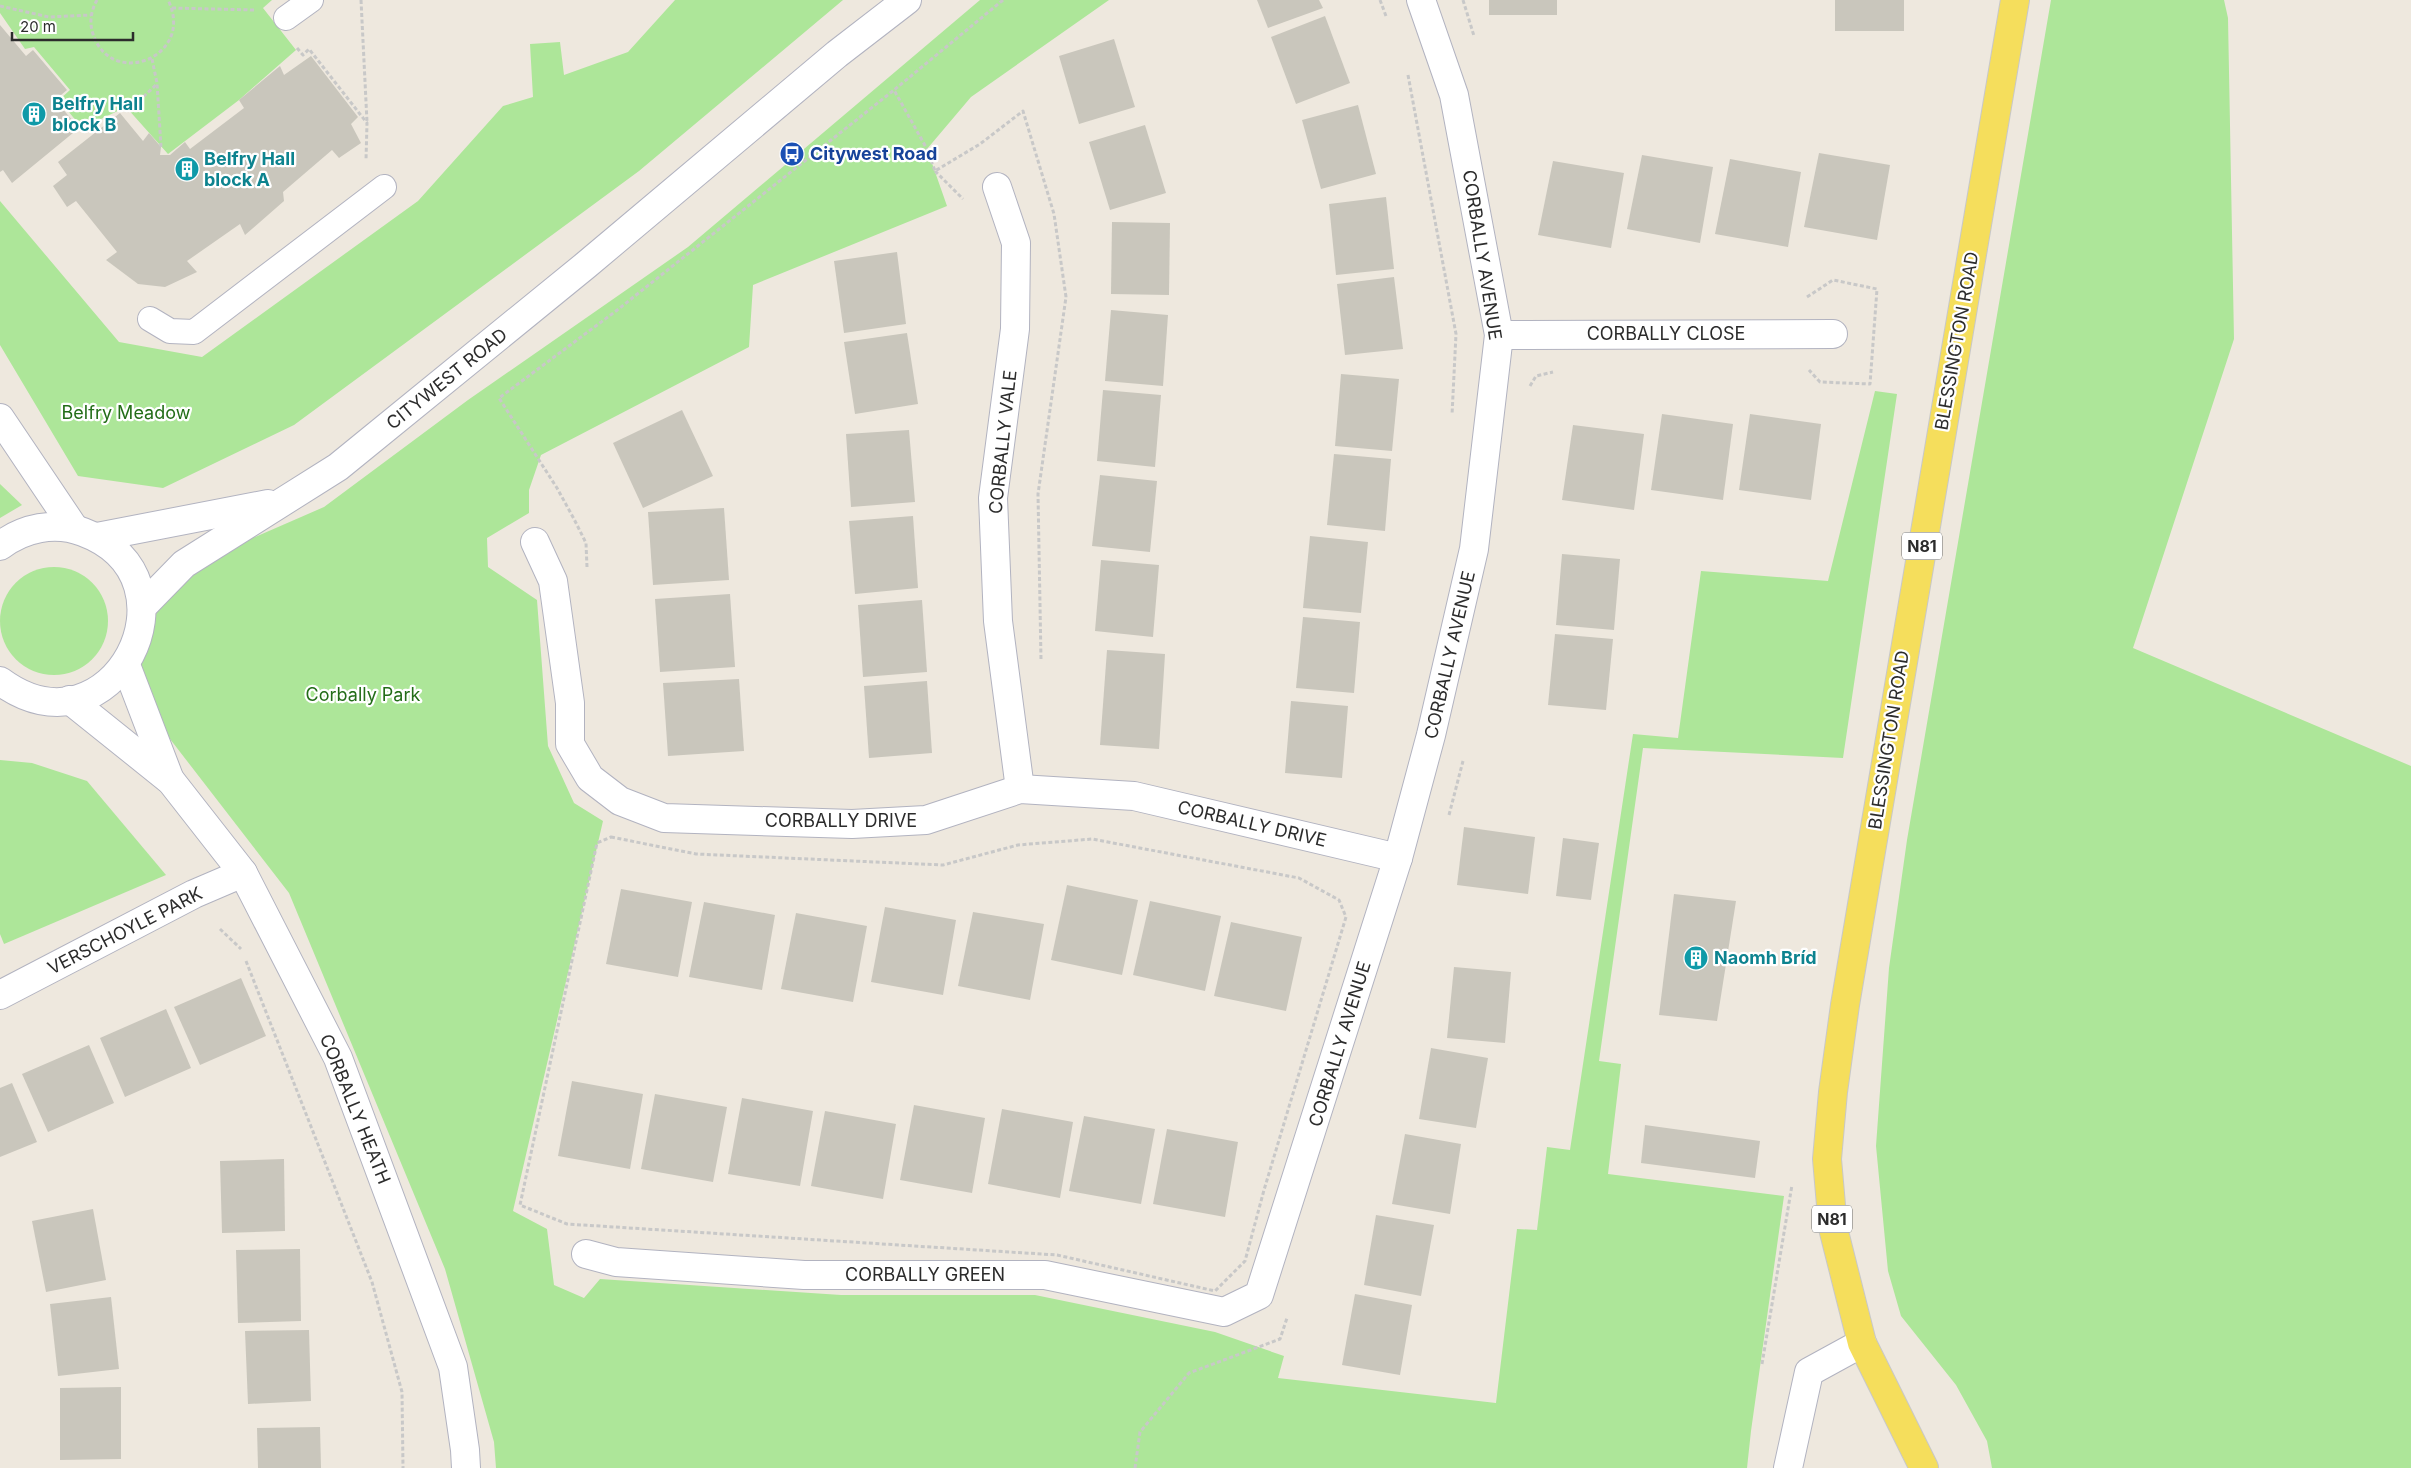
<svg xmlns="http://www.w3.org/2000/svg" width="2411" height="1468" font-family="Inter,sans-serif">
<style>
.green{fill:#ade699}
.building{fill:#c9c6bc}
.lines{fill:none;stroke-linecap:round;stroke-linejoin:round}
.lane-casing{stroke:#b2b3c0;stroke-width:26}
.street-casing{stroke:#b2b3c0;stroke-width:30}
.secondary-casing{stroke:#b2b3c0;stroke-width:30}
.primary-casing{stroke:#c8c8c8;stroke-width:30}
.path{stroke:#c8c8c8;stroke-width:3;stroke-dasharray:4 2.5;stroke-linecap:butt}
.lane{stroke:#fff;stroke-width:24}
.street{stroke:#fff;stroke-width:28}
.secondary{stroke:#fff;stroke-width:28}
.primary{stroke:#f5de5c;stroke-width:28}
.labels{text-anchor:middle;stroke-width:4.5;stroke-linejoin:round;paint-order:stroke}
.shield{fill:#fff;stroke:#6b6b6b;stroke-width:1}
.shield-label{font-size:16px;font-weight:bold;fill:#2c2c2c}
.culture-label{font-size:18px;font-weight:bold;fill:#0d838f;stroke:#fff;text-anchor:start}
.transit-label{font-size:18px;font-weight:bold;fill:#164399;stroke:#fff;text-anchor:start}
.street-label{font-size:18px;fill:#2c2c2c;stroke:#fff}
.park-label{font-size:18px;fill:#236d18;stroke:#fff}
</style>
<rect width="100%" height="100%" fill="#eee8de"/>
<g class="green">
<path d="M 0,0 L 272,0 L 263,8 L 296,50 L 239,100 L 168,154 L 126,107 L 82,128 L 59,100 L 70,90 L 34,47 L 25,49 L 0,13 Z"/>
<path d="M 675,0 L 843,0 L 639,171 L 294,425 L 163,488 L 78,476 L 0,345 L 0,201 L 119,342 L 202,357 L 418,201 L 503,106 L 533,97 L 530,44 L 560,42 L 564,75 L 628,52 Z"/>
<path d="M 980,0 L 1109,0 L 971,97 L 927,149 L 947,206 L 753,285 L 749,347 L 541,455 L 529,490 L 529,513 L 487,538 L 488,567 L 537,600 L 548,746 L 574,803 L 603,821 L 513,1211 L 547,1229 L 554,1285 L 584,1298 L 600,1279 L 841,1295 L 1035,1295 L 1215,1332 L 1284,1356 L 1278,1378 L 1496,1403 L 1517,1229 L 1537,1230 L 1547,1147 L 1570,1150 L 1633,734 L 1678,738 L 1701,571 L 1828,581 L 1875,391 L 1897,394 L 1843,758 L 1643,748 L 1599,1061 L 1621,1064 L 1608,1174 L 1784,1196 L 1751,1431 L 1747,1468 L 496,1468 L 494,1442 L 445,1269 L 289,893 L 160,726 L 138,672 L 160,602 L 209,557 L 324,507 L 468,400 L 688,247 Z"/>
<path d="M 2051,0 L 2224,0 L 2228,18 L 2234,339 L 2133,648 L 2411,766 L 2411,1468 L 1992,1468 L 1987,1441 L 1956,1385 L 1901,1316 L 1888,1271 L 1876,1146 L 1889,968 L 1907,840 Z"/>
<path d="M 0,484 L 22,505 L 0,518 Z"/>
<circle cx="54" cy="621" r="54"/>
<path d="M 0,760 L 32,763 L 87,781 L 166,875 L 4,944 L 0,934 Z"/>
</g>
<g class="building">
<path d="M 1257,0 L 1319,0 L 1323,8 L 1268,28 Z"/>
<rect x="1489" y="0" width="68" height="15"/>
<rect x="1835" y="0" width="69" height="31"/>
<path d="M 1325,16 L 1350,83 L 1296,104 L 1271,37 Z"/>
<path d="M 0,25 L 26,56 L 33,50 L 67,90 L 55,100 L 79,128 L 12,183 L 3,170 L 0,172 Z"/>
<path d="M 1114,39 L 1135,107 L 1079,124 L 1059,56 Z"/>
<path d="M 311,56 L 358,117 L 351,124 L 361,143 L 339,158 L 332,150 L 283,192 L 284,201 L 245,235 L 240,224 L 187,261 L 197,272 L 165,287 L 138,284 L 106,260 L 117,252 L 76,201 L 67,207 L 53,186 L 67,175 L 58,162 L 120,113 L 143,141 L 149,133 L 161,147 L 160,155 L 170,155 L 185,142 L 190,149 L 244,108 L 239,100 L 280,66 L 284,75 Z"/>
<path d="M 1358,105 L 1376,174 L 1321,189 L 1302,120 Z"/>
<path d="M 1145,125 L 1166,193 L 1110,210 L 1089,142 Z"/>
<path d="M 1819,153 L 1890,165 L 1877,240 L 1804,227 Z"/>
<path d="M 1642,155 L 1713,167 L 1700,243 L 1627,229 Z"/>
<path d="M 1730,159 L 1801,172 L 1788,247 L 1715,234 Z"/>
<path d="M 1553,161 L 1624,173 L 1611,248 L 1538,235 Z"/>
<path d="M 1386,197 L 1394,269 L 1336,275 L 1329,204 Z"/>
<path d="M 1112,222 L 1170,223 L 1169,295 L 1111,294 Z"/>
<path d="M 897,252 L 906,324 L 844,333 L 834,261 Z"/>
<path d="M 1394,277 L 1403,349 L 1345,355 L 1337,284 Z"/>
<path d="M 1111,310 L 1168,315 L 1163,386 L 1105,381 Z"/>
<path d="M 907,333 L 918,404 L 855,414 L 844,342 Z"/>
<path d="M 1341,374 L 1399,379 L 1392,451 L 1335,446 Z"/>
<path d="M 1103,390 L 1161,395 L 1155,467 L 1097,461 Z"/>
<path d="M 682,410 L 713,476 L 643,508 L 613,443 Z"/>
<path d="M 1662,414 L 1733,424 L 1723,500 L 1651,490 Z"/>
<path d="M 1750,414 L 1821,424 L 1811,500 L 1739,490 Z"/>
<path d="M 1573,425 L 1644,434 L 1634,510 L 1562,500 Z"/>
<path d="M 909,430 L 915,502 L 851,507 L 846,434 Z"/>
<path d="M 1334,454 L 1391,459 L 1385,531 L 1327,525 Z"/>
<path d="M 1100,475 L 1157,481 L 1150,552 L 1092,546 Z"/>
<path d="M 724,508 L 729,580 L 653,585 L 648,512 Z"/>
<path d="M 913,516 L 918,588 L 855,594 L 849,521 Z"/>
<path d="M 1310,536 L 1368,542 L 1361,613 L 1303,608 Z"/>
<path d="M 1562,554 L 1620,559 L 1614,630 L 1556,625 Z"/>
<path d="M 1101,560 L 1159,565 L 1153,637 L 1095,631 Z"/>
<path d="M 730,594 L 735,667 L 660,672 L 655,599 Z"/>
<path d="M 922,600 L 927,672 L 863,677 L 858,605 Z"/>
<path d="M 1303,617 L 1360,622 L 1354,693 L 1296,688 Z"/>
<path d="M 1555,634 L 1613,639 L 1606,710 L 1548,705 Z"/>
<path d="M 1107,650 L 1165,654 L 1159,749 L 1100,745 Z"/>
<path d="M 739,679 L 744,751 L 668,756 L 663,683 Z"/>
<path d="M 927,681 L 932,753 L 869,758 L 864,686 Z"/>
<path d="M 1291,701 L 1348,706 L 1342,778 L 1285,773 Z"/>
<path d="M 1464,827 L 1535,837 L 1528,894 L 1457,885 Z"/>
<path d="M 1563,838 L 1599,843 L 1591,900 L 1556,896 Z"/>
<path d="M 1067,885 L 1138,900 L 1122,975 L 1051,960 Z"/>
<path d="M 621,889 L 692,902 L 678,977 L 606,964 Z"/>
<path d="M 1674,894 L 1736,901 L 1717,1021 L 1659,1015 Z"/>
<path d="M 1150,901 L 1221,916 L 1205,991 L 1133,975 Z"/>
<path d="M 704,902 L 775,915 L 762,990 L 689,977 Z"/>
<path d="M 885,907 L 956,920 L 943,995 L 871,982 Z"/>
<path d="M 973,912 L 1044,924 L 1030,1000 L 958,986 Z"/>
<path d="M 796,913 L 867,926 L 853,1002 L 781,989 Z"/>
<path d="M 1231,922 L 1302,937 L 1286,1011 L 1214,996 Z"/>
<path d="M 1454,967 L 1511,972 L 1505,1043 L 1447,1038 Z"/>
<path d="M 241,978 L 266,1036 L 200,1065 L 174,1007 Z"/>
<path d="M 166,1009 L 191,1068 L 125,1097 L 100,1038 Z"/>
<path d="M 89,1045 L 114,1103 L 48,1132 L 22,1074 Z"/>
<path d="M 1431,1048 L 1488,1058 L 1476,1128 L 1419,1119 Z"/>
<path d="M 572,1081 L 643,1094 L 630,1169 L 558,1156 Z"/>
<path d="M 12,1083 L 37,1142 L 0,1157 L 0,1088 Z"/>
<path d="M 655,1094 L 727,1107 L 713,1182 L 641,1169 Z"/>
<path d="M 742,1098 L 813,1111 L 800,1186 L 728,1174 Z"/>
<path d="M 914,1105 L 985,1118 L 972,1193 L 900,1180 Z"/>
<path d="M 1002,1109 L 1073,1122 L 1060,1198 L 988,1184 Z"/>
<path d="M 825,1111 L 896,1124 L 883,1199 L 811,1186 Z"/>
<path d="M 1084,1116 L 1155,1129 L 1141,1204 L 1069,1191 Z"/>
<path d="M 1645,1125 L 1760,1141 L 1755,1178 L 1641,1163 Z"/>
<path d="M 1167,1129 L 1238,1142 L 1225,1217 L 1153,1204 Z"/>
<path d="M 1405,1134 L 1461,1144 L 1450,1214 L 1392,1204 Z"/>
<path d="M 284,1159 L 285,1231 L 222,1233 L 220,1161 Z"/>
<path d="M 93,1209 L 106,1280 L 46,1292 L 32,1221 Z"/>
<path d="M 1376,1215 L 1434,1225 L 1421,1296 L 1364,1285 Z"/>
<path d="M 300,1249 L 301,1321 L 238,1323 L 236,1250 Z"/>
<path d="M 1355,1294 L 1412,1305 L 1400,1375 L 1342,1365 Z"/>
<path d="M 111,1297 L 119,1369 L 58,1376 L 50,1304 Z"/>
<path d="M 309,1330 L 311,1401 L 248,1404 L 245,1331 Z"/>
<path d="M 121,1387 L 121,1459 L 60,1460 L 60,1388 Z"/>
<path d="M 320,1427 L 321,1468 L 258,1468 L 257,1428 Z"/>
</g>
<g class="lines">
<defs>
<g id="lane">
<path d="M 286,18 L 311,0"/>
<path d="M 150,319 L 170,331 L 194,332 L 384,187"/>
</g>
<g id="street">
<path d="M 997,187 L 1016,243 L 1015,329 L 993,498 L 998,621 L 1020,789"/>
<path d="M 1499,335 L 1833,334"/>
<path d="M 0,418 L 74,528"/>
<path d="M 535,542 L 553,581 L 570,703 L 570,744 L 590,778 L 620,801 L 664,818 L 852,824 L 926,820 L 1020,789 L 1134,796 L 1398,858"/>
<path d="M 126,665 L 170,780"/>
<path d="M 70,700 L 171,781 L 243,873 L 338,1058 L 453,1367 L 465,1450 L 466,1468"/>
<path d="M 0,995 L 194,894 L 243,873"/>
<path d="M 586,1254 L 616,1262 L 804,1275 L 1045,1275 L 1224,1312 L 1259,1295 L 1398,858 L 1431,735 L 1474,549 L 1499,335 L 1454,95 L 1421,0"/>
</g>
<g id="secondary">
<path d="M 97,537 L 268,504"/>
<path d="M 0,546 C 23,528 55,521 83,532 C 207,578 112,764 0,681"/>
<path d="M 142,607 L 184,564 L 338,467 L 586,265 L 837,54 L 907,0"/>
<path d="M 1788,1468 L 1809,1372 L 1862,1343"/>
</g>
<path id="primary" d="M 1924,1468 L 1862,1343 L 1833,1228 L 1827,1159 L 1833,1092 L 1845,1005 L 2015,0"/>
</defs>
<use href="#lane" class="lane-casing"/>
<use href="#street" class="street-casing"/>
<use href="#secondary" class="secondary-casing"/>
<use href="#primary" class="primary-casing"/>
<g class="path">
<path d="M 97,0 C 91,11 89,22 93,34 C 111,90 196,57 168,0"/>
<path d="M 361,0 L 367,122"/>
<path d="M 1003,0 L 894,90 L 927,149 L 935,171 L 980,144 L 1023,111 L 1054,214 L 1066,297 L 1038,494 L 1041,660"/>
<path d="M 1380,0 L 1386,16"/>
<path d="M 1463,0 L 1474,36"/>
<path d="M 0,6 L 49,17 L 91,15"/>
<path d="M 172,8 L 254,10"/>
<path d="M 297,48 L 303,55 L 309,49 L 367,123 L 366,160"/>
<path d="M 152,59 L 157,83 L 161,147"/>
<path d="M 1408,75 L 1456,334 L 1452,415"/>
<path d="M 129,110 L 157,84"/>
<path d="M 935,171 L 963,199"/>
<path d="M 1807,297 L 1833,280 L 1877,289 L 1870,384 L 1820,382 L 1809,370"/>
<path d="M 1530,386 L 1536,376 L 1553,372"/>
<path d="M 587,567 L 586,543 L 574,519 L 557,488 L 499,398 L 616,311 L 894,90"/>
<path d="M 1449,815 L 1463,761"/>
<path d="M 611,837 L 696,854 L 943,865 L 1018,845 L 1092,839 L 1299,878 L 1339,900 L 1346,917 L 1264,1190 L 1245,1261 L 1215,1291 L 1057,1255 L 567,1224 L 520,1205 L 597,843 Z"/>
<path d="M 220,929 L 241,949"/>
<path d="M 246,961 L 372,1282 L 402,1392 L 403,1468"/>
<path d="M 1762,1364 L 1792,1185"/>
<path d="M 1135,1468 L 1140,1432 L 1189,1373 L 1280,1339 L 1287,1318"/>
</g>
<use href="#lane" class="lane"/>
<use href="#street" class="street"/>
<use href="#secondary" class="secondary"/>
<use href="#primary" class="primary"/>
</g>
<defs>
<symbol id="building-disc" viewBox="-11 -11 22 22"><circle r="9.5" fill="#0f9aa8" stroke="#fff"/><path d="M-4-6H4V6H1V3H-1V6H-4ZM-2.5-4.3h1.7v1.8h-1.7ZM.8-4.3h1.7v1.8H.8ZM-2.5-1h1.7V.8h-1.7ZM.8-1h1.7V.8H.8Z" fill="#fff"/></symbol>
<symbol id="bus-disc" viewBox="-11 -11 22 22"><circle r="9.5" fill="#1a4fb4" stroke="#fff"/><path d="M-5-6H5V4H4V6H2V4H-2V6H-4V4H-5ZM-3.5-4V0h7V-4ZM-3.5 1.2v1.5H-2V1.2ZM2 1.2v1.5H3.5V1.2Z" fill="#fff"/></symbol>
</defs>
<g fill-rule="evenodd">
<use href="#building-disc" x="20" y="100" width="28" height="28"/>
<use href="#bus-disc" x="778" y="140" width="28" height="28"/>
<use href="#building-disc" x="173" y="155" width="28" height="28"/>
<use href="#building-disc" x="1682" y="944" width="28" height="28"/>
</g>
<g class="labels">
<g class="shield">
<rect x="1902" y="532.5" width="40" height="27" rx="4"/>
<rect x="1812" y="1205.5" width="40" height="27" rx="4"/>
</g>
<g class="shield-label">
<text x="1922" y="552">N81</text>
<text x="1832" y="1225">N81</text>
</g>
<g class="culture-label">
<text x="52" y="110">Belfry Hall<tspan x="52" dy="21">block B</tspan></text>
<text x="204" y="165">Belfry Hall<tspan x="204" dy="21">block A</tspan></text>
<text x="1714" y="964">Naomh Bríd</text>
</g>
<g class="transit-label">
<text x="810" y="160">Citywest Road</text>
</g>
<g class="street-label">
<text transform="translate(1482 255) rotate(81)" y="6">CORBALLY AVENUE</text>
<text x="1666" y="340">CORBALLY CLOSE</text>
<text transform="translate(1957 341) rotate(-80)" y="6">BLESSINGTON ROAD</text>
<text transform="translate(447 379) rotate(-39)" y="6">CITYWEST ROAD</text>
<text transform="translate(1003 442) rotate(-84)" y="6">CORBALLY VALE</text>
<text transform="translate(1450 655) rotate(-77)" y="6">CORBALLY AVENUE</text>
<text transform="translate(1889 740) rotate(-81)" y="6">BLESSINGTON ROAD</text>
<text x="841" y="827">CORBALLY DRIVE</text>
<text transform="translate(1252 824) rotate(13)" y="6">CORBALLY DRIVE</text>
<text transform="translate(125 931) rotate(-27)" y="6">VERSCHOYLE PARK</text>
<text transform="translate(1340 1044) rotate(-73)" y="6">CORBALLY AVENUE</text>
<text transform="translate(355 1109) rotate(68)" y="6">CORBALLY HEATH</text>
<text x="925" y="1281">CORBALLY GREEN</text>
</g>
<g class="park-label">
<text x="126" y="419">Belfry Meadow</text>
<text x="363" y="701">Corbally Park</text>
</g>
</g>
<path d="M12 32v8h121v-8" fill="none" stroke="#2c2c2c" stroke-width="2.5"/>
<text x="20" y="32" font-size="15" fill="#2c2c2c" stroke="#ffffff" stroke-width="4" paint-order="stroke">20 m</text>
</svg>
